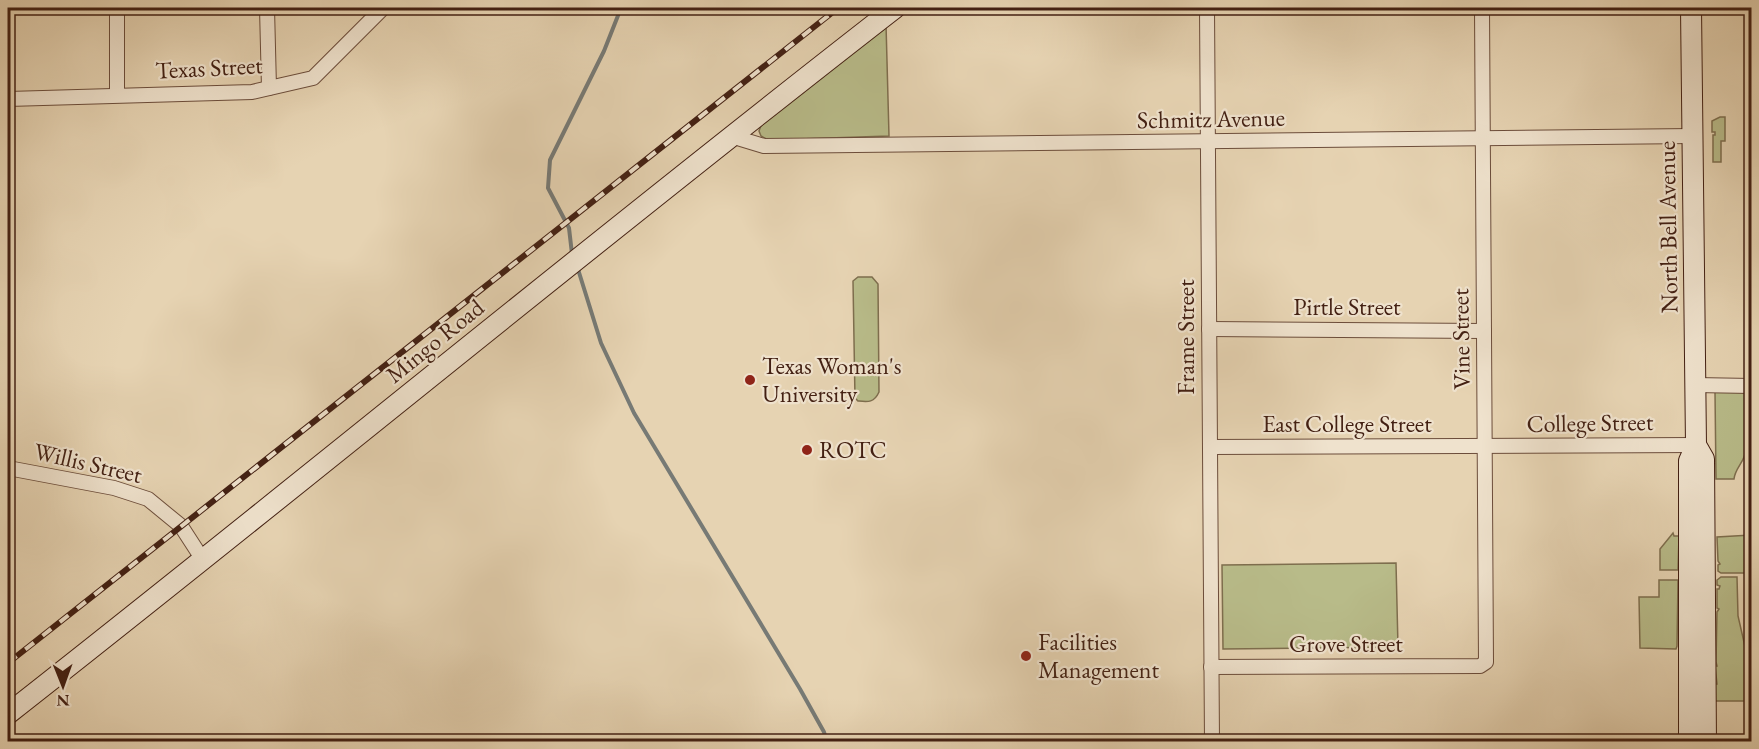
<svg xmlns="http://www.w3.org/2000/svg" width="1759" height="749" font-family="'EB Garamond',serif">
<style>
.green{fill:#b8bb89;stroke:#7e6e4e;stroke-width:1.5}
.lines{fill:none;stroke-linecap:round;stroke-linejoin:round}
.stream{stroke:#777a75;stroke-width:4}
.street-casing{stroke:#6c4d3b;stroke-width:16}
.secondary-casing{stroke:#432013;stroke-width:22}
.street{stroke:#efe2cd;stroke-width:14}
.secondary{stroke:#efe2cd;stroke-width:20}
.rail-casing{stroke:#432013;stroke-width:6}
.rail{stroke:#efe2cd;stroke-width:4;stroke-dasharray:11;stroke-linecap:butt}
.poi-dot{fill:#8f2418;stroke:#efe2cd;stroke-width:2}
.labels{text-anchor:middle;stroke-width:4.5;stroke-linejoin:round;paint-order:stroke}
.street-label{font-size:24px;fill:#432013;stroke:#efe2cd}
.poi-label{font-size:24px;fill:#432013;stroke:#efe2cd;text-anchor:start}
</style>
<rect width="100%" height="100%" fill="#e6d3b2"/>
<filter id="stains"><feTurbulence type="fractalNoise" baseFrequency=".00333" numOctaves="4"/><feColorMatrix values="0 0 0 0 .2 0 0 0 0 .09 0 0 0 0 .02 0 0 0 .5 -.17"/></filter>
<radialGradient id="worn" r=".72"><stop offset=".6" stop-color="#630" stop-opacity="0"/><stop offset="1" stop-color="#630" stop-opacity=".3"/></radialGradient>
<g class="green">
<path d="M 886,24 L 889,136 L 768,140 L 761,136 L 759,131 L 762,123 Z"/>
<path d="M 1720,117 L 1725,117 L 1725,141 L 1721,141 L 1721,162 L 1713,162 L 1713,135 L 1715,135 L 1715,132 L 1712,132 L 1712,121 Z"/>
<path d="M 858,277 L 872,277 L 878,284 L 879,392 C 874,403 868,402 858,401 L 855,398 L 853,281 Z"/>
<path d="M 1715,392 L 1749,392 L 1751,393 C 1751,411 1751,441 1744,457 C 1741,465 1735,470 1734,479 L 1716,479 Z"/>
<path d="M 1673,533 L 1674,536 L 1679,536 L 1678,570 L 1660,570 L 1660,549 Z"/>
<path d="M 1751,535 L 1751,573 L 1721,573 L 1718,571 L 1718,565 L 1720,564 L 1718,561 L 1717,537 Z"/>
<path d="M 1396,563 L 1398,647 L 1223,649 L 1222,565 Z"/>
<path d="M 1721,577 L 1737,577 L 1738,616 L 1749,664 L 1749,701 L 1715,701 L 1715,684 L 1717,684 L 1715,666 L 1717,666 L 1716,662 L 1717,612 L 1719,609 L 1717,608 L 1717,589 L 1719,589 L 1720,586 L 1717,585 L 1717,580 Z"/>
<path d="M 1659,580 L 1678,580 L 1677,646 L 1676,649 L 1640,648 L 1639,597 L 1659,597 Z"/>
</g>
<g class="lines">
<g class="stream">
<path d="M 572,254 L 569,228 L 548,188 L 550,160 L 604,51 L 621,8"/>
<path d="M 577,266 L 601,343 L 634,413 L 800,689 L 824,732 L 827,742"/>
</g>
<defs>
<g id="street">
<path d="M 117,8 L 117,95"/>
<path d="M 267,8 L 269,88"/>
<path d="M 1207,8 L 1212,742"/>
<path d="M 8,99 L 252,92 L 313,78 L 383,8"/>
<path d="M 731,136 L 764,146 L 1693,136"/>
<path d="M 1209,329 L 1484,331"/>
<path d="M 1695,385 L 1752,386"/>
<path d="M 1210,447 L 1696,445"/>
<path d="M 8,468 L 114,488 L 148,499 L 181,526 L 203,560"/>
<path d="M 1211,667 L 1480,666 L 1486,662 L 1482,8"/>
</g>
<g id="secondary">
<path d="M 1696,445 L 1704,459 L 1706,742"/>
<path d="M 8,714 C 305,481 596,240 895,8"/>
<path d="M 1689,742 L 1689,461 L 1696,445 L 1691,8"/>
</g>
</defs>
<use href="#street" class="street-casing"/>
<use href="#secondary" class="secondary-casing"/>
<use href="#street" class="street"/>
<use href="#secondary" class="secondary"/>
<defs>
<path id="rail" d="M 8,663 L 838,8"/>
</defs>
<use href="#rail" class="rail-casing"/>
<use href="#rail" class="rail"/>
</g>
<g class="poi-dot">
<circle cx="750" cy="380" r="6"/>
<circle cx="807" cy="450" r="6"/>
<circle cx="1026" cy="656" r="6"/>
</g>
<g class="labels">
<g class="street-label">
<text transform="translate(209 68) rotate(-3)" y="8">Texas Street</text>
<text transform="translate(1211 119) rotate(-1)" y="8">Schmitz Avenue</text>
<text transform="translate(1668 227) rotate(-91)" y="8">North Bell Avenue</text>
<text x="1347" y="315">Pirtle Street</text>
<text transform="translate(1186 337) rotate(-90)" y="8">Frame Street</text>
<text transform="translate(1461 339) rotate(-91)" y="8">Vine Street</text>
<text transform="translate(435 341) rotate(-39)" y="8">Mingo Road</text>
<text transform="translate(1590 423) rotate(-1)" y="8">College Street</text>
<text x="1347" y="432">East College Street</text>
<text transform="translate(88 463) rotate(13)" y="8">Willis Street</text>
<text x="1346" y="652">Grove Street</text>
</g>
<g class="poi-label">
<text x="762" y="374">Texas Woman's<tspan x="762" dy="28">University</tspan></text>
<text x="819" y="458">ROTC</text>
<text x="1038" y="650">Facilities<tspan x="1038" dy="28">Management</tspan></text>
</g>
</g>
<rect width="1759" height="749" fill="none" stroke="#e6d3b2" stroke-width="30"/>
<rect x="9" y="9" width="1741" height="731" fill="none" stroke="#432013" stroke-width="3"/>
<rect x="15" y="15" width="1729" height="719" fill="none" stroke="#432013" stroke-width="1.5"/>
<g transform="translate(63 686) rotate(179)" stroke="#efe2cd" stroke-width="4.5" paint-order="stroke">
<path d="M0-4.5L10 22L0 15L-10 22Z" fill="#432013"/>
<text y="-9" font-size="16" font-weight="bold" text-anchor="middle" fill="#432013">N</text>
</g>
<rect width="100%" height="100%" filter="url(#stains)"/>
<rect width="100%" height="100%" fill="url(#worn)"/>
</svg>
